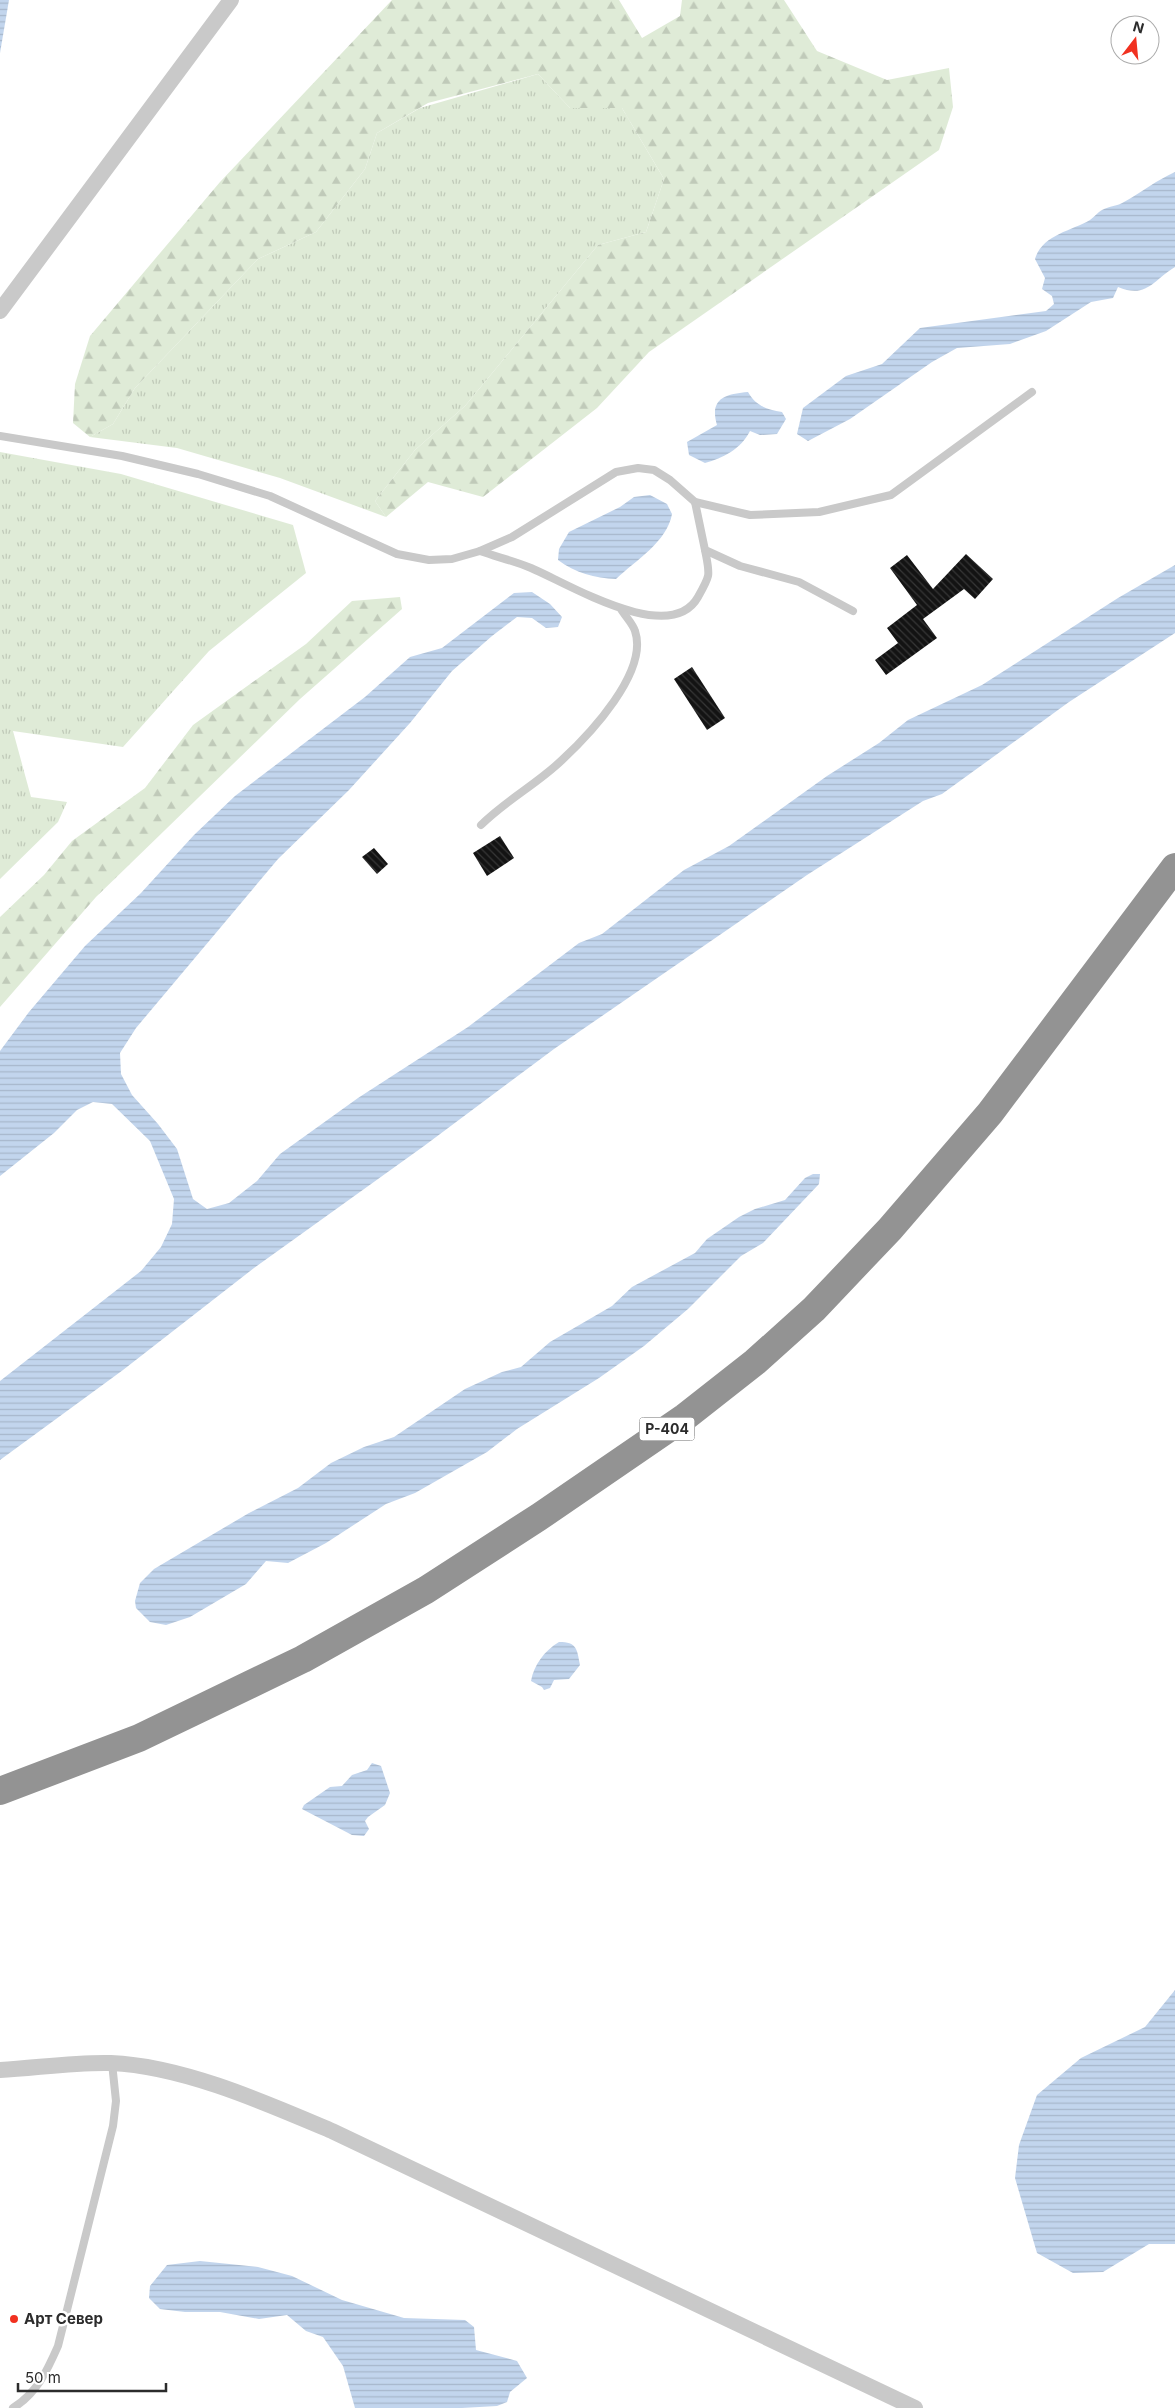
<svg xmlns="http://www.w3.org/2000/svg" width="1175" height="2408" font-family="Inter,sans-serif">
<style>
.grass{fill:url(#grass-tufts)}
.forest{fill:url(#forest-firs)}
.water{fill:url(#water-rules)}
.building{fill:url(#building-back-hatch)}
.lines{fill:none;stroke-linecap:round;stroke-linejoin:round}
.lane{stroke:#c9c9c9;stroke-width:8}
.street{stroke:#c9c9c9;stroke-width:16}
.highway{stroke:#939393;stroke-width:28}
.poi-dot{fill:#f13120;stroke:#fff;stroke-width:2}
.labels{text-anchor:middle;stroke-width:5;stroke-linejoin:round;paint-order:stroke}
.shield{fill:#fff;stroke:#6b6b6b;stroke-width:1}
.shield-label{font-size:14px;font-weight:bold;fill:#2c2c2c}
.poi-label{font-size:15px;font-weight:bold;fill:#2c2c2c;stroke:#fff;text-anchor:start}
</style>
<defs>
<pattern id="grass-tufts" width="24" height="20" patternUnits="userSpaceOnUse" patternTransform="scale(1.25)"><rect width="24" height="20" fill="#dfebd7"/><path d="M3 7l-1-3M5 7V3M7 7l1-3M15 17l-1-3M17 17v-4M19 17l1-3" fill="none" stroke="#c0cab9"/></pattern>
<pattern id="forest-firs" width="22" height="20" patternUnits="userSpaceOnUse" patternTransform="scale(1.25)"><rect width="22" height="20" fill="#dfebd7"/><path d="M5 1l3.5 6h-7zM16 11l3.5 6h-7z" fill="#c0cab9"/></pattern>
<pattern id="water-rules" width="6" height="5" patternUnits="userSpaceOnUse" patternTransform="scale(1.25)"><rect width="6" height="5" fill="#c2d5ed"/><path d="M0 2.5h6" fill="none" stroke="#a7b7cb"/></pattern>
<pattern id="building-back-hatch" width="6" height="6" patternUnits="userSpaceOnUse" patternTransform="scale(1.25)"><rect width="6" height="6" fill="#131313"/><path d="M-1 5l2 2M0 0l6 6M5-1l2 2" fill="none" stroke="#363636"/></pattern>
</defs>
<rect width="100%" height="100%" fill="#fff"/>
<g class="grass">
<path d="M 538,74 L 570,108 L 622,108 L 664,179 L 646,232 L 598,245 L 465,406 L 415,450 L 375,501 L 386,517 L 280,478 L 177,448 L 90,437 L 113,424 L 135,388 L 258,259 L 316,232 L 365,169 L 377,133 L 420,108 Z"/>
<path d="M 0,452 L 121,474 L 293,525 L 306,573 L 209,651 L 123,747 L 13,731 L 31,797 L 67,802 L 58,822 L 0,879 Z"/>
</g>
<g class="forest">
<path d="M 392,0 L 619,0 L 642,38 L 680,16 L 682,0 L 784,0 L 817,51 L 887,80 L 949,68 L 953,107 L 939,150 L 649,352 L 597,408 L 483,497 L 428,482 L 386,517 L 375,501 L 415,450 L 465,406 L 598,245 L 646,232 L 664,179 L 622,108 L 570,108 L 538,74 L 428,103 L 377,133 L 365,169 L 316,232 L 258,259 L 135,388 L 113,424 L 90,437 L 73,423 L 75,384 L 90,336 L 220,182 Z"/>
<path d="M 400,597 L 402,609 L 300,699 L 96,897 L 0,1007 L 0,917 L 44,875 L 72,841 L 145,788 L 193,725 L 306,644 L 352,601 Z"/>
</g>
<g class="water">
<path d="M 0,0 L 9,0 L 0,53 Z"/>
<path d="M 1175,172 L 1175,267 C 1153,280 1147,299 1118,287 L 1113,298 L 1091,302 L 1046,331 L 1010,344 L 957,348 L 932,362 L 850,419 L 808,441 L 797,434 L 803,408 L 846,376 L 882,364 L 920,328 L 1046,311 L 1054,304 L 1052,296 L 1042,289 L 1045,278 L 1035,259 C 1042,235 1071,231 1090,220 C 1094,217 1098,212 1102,210 C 1109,206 1118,206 1124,202 C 1142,192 1157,180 1175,172 Z"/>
<path d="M 748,392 C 756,406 766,409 782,412 L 786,419 L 777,434 L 760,435 L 750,431 C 741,449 723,458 705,463 L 689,455 L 687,442 L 717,425 C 709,398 726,394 748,392 Z"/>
<path d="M 650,495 L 667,504 L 672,514 C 667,542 636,560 616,579 C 595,578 575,573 558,560 L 559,549 L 569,532 L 620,507 L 634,497 Z"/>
<path d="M 1175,565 L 1175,633 L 1069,702 L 942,794 L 923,801 L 807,875 L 554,1049 L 424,1146 L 254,1268 L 123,1370 L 0,1460 L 0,1381 L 141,1271 L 161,1247 L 172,1224 L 174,1199 L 150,1141 L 112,1104 L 93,1102 L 77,1110 L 54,1133 L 0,1176 L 0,1051 L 29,1012 L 85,946 L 141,893 L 194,835 L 235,796 L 365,697 L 410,657 L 442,648 L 514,593 L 532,592 L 550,604 L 562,617 L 558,627 L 546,628 L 532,618 L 517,617 L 492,636 L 452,671 L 410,723 L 349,790 L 278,859 L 136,1028 L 120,1053 L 121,1074 L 132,1095 L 158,1124 L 177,1149 L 193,1199 L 207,1209 L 229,1203 L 257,1181 L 280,1154 L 358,1098 L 468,1027 L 579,943 L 602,934 L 684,870 L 729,846 L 827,776 L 879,743 L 908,720 L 982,685 L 1118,598 Z"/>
<path d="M 813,1174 L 820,1174 L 819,1184 L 763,1243 L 741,1256 L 688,1309 L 644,1346 L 599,1378 L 517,1429 L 487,1452 L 415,1493 L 386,1504 L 326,1543 L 288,1563 L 266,1561 L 246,1584 L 190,1617 L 166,1625 L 150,1622 L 136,1608 L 135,1601 L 140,1583 L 154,1569 L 249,1513 L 298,1488 L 331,1463 L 364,1447 L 394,1437 L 465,1389 L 502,1372 L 521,1367 L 550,1342 L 612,1306 L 632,1287 L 695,1253 L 707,1239 L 739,1217 L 755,1209 L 785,1200 L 805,1178 Z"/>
<path d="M 559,1642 C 577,1642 577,1649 580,1665 L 569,1679 L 554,1680 L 550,1688 L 544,1690 L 542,1687 L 531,1681 C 534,1665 544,1651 559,1642 Z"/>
<path d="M 372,1763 L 381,1766 L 390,1793 L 385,1805 L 368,1817 L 365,1821 L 369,1829 L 364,1836 L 352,1835 L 302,1809 L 304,1805 L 330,1787 L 342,1786 L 352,1775 L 367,1770 Z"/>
<path d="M 1175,1990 L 1175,2244 L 1149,2244 L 1103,2272 L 1073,2273 L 1037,2253 L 1015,2178 L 1019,2145 L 1037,2095 L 1081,2058 L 1145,2027 Z"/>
<path d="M 200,2261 L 258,2267 L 292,2276 L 342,2300 L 404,2318 L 465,2320 L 474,2327 L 476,2350 L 517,2361 L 527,2378 L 510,2392 L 507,2402 L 497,2406 L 462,2408 L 355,2408 L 343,2366 L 323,2337 L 306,2331 L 287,2315 L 259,2319 L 220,2312 L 185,2312 L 160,2309 L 149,2298 L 150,2286 L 167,2265 Z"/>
</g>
<g class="building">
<path d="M 966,554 L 993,579 L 975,599 L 964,589 L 923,619 L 937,638 L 886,675 L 875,660 L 898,643 L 887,628 L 917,605 L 890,568 L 907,555 L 933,589 Z"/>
<path d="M 692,667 L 725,718 L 707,730 L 674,679 Z"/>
<path d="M 500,836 L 514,858 L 487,876 L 473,853 Z"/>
<path d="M 374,848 L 388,864 L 377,874 L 362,857 Z"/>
</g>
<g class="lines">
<g class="lane">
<path d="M 0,436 L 122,456 L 198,474 L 270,496 L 397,554 L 429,560 L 452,559 L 480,551 L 512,537 L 616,472 L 638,468 L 654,470 L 670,480 L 695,502 L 705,550 L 740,566 L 799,582 L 853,611"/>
<path d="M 695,502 L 750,515 L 819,512 L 891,495 L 1032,392"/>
<path d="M 480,551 C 497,557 514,561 531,568 C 567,583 670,647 698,597 C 711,574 710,576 705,550"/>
<path d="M 481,825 C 506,800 537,784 562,760 C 589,735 649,672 635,631 C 633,624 625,616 621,609"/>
<path d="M 13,2408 C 37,2393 47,2371 58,2346 L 113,2126 L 116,2101 L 112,2063"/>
</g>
<g class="street">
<path d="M 0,311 L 231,0"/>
<path d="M 0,2070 C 37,2068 73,2062 111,2063 C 183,2066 266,2103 332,2131 L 915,2408"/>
</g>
<path class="highway" d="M 0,1791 L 139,1738 L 303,1659 L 426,1590 L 539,1517 L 685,1417 L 755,1362 L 814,1309 L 890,1229 L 990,1113 L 1175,867"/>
</g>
<circle class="poi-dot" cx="14" cy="2319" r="5"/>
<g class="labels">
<rect class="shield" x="639.5" y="1417.5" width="55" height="23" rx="4"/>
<g class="shield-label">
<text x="667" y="1434">Р-404</text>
</g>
<g class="poi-label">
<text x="24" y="2324">Арт Север</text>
</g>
</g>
<g transform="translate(1135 40) rotate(16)"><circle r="24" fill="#ffffff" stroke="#ababab"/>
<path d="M0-4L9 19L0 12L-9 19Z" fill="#f13120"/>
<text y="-8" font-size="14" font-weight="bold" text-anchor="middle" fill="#2c2c2c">N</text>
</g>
<path d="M18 2383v8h148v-8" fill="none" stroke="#2c2c2c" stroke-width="2.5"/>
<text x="25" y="2383" font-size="15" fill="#2c2c2c" stroke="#ffffff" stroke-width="4" paint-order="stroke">50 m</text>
</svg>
